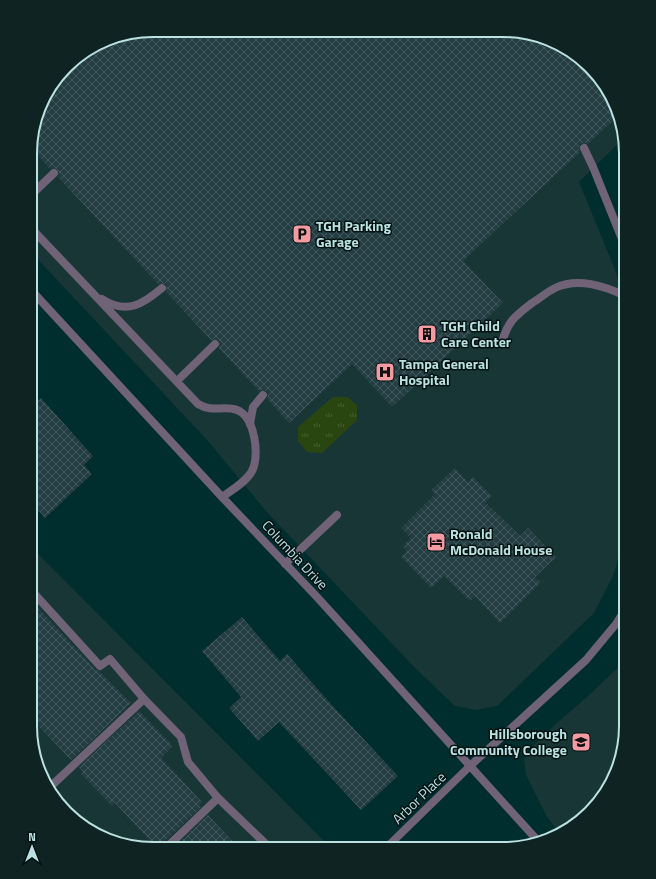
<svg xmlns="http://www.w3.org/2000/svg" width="656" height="879" font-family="'Titillium Web',sans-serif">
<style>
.built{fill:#183635}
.park{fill:url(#park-tufts)}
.building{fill:url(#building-cross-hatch)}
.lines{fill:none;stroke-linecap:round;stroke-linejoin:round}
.lane{stroke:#706377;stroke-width:8}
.street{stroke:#706377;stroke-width:8}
.labels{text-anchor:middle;stroke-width:3;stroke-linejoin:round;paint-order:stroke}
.poi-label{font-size:14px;font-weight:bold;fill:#bbe1e0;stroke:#001313;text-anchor:start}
.street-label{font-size:14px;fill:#bbe1e0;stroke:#001313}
.rim{fill:none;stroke:#bbe1e0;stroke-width:2}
</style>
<defs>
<pattern id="park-tufts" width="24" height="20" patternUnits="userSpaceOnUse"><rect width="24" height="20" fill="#294611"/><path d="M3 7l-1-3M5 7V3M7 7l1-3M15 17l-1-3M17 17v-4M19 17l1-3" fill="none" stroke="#466033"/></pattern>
<pattern id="building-cross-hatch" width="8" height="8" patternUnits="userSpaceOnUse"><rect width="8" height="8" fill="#243d42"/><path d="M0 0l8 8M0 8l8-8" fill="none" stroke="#42595d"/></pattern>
</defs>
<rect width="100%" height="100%" fill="#002d2d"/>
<g class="built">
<path d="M 153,30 L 519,31 L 578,55 L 613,99 L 623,139 L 579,182 L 614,267 L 626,304 L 626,533 L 613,576 L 594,613 L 497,706 L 476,710 L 455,706 L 415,668 L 265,510 L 208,441 L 31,252 L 31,137 L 72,60 L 114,37 Z"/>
<path d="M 30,546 L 332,849 L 138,848 L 85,828 L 43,780 L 30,726 Z"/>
<path d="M 626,660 L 626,734 L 605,794 L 560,834 L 547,817 L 526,775 L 524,760 L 530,749 L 558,722 L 587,697 Z"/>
</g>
<path class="park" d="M 333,397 L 347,397 L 357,405 L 357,420 L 322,453 L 307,452 L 298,441 L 298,427 Z"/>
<g class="building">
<path d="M 153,30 L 519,31 L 578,55 L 613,99 L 617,117 L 588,144 L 584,143 L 580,145 L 579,148 L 580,152 L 463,261 L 503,303 L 392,407 L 352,364 L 289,423 L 267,399 L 268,396 L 267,391 L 264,390 L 259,391 L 219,348 L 220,345 L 219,340 L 216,339 L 211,340 L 166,292 L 167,288 L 166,284 L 162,283 L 158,284 L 58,177 L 59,174 L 58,170 L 55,168 L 50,169 L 31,148 L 31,137 L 46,92 L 72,60 L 114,37 Z"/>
<path d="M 41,398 L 93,456 L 84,465 L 92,474 L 45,518 L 30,501 L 31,408 Z"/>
<path d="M 455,468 L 468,482 L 473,477 L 492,496 L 485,502 L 520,536 L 528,528 L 556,557 L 535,577 L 541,582 L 500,623 L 475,596 L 470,601 L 444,576 L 431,588 L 401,557 L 407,551 L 403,546 L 411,538 L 401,528 L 435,494 L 431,490 Z"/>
<path d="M 30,599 L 96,670 L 99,671 L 131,703 L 71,760 L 30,717 Z"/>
<path d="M 242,617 L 280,661 L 287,654 L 330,703 L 398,776 L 361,810 L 279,722 L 258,741 L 229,708 L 241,697 L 202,651 Z"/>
<path d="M 139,711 L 173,746 L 161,758 L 202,802 L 199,805 L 201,807 L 162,844 L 161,848 L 157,848 L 115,803 L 112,806 L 81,774 L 83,772 L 79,767 Z"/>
<path d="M 208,815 L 239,848 L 174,848 Z"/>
</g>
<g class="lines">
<g class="lane">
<path d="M 584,148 L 593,167 L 626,249"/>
<path d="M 31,195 L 54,173"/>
<path d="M 31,228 L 198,404 C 213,413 223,405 237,410 C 255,417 260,456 252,471 C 246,482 232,490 222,497"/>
<path d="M 102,299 C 127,315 143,304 162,288"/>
<path d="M 502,343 C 507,322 515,316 532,303 C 540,298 547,292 555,288 C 578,277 604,286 626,296"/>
<path d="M 177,381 L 215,344"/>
<path d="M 250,424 L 253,407 L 263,395"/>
<path d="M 285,564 L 337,515"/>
<path d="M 30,589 L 100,666 L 110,659 L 144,699"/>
<path d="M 471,765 L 586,660 L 616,624 L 626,608"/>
<path d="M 49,788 L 144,699 L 181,737 L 188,762 L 218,798"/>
<path d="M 166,848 L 218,798 L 270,848"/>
</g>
<g class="street">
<path d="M 31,290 L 222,497 L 317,597 L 538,841"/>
<path d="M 385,849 L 471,765"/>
</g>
</g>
<defs>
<symbol id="parking-square" viewBox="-11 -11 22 22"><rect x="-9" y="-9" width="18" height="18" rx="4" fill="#f49aa3" stroke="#001313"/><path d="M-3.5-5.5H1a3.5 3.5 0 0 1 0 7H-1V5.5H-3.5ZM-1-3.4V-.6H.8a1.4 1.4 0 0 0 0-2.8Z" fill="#111"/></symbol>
<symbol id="building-square" viewBox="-11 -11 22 22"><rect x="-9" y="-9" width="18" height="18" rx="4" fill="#f49aa3" stroke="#001313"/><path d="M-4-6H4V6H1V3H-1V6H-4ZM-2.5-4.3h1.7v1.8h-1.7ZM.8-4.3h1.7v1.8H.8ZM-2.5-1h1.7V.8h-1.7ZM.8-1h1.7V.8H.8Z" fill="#111"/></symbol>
<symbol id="hospital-square" viewBox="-11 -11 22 22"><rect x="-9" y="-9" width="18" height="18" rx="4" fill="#f49aa3" stroke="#001313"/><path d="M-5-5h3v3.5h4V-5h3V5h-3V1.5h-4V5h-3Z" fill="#111"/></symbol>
<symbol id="hotel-square" viewBox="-11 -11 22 22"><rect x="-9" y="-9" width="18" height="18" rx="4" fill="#f49aa3" stroke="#001313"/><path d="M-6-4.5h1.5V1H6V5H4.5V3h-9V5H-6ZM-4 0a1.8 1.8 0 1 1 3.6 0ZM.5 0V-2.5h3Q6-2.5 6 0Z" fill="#111"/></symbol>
<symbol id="university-square" viewBox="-11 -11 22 22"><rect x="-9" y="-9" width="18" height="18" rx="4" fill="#f49aa3" stroke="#001313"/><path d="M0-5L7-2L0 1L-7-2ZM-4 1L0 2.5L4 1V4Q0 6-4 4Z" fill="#111"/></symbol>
</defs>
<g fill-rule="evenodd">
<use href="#parking-square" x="291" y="223" width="22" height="22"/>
<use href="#building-square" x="416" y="323" width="22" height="22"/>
<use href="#hospital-square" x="374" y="361" width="22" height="22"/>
<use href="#hotel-square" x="425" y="531" width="22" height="22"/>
<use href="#university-square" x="570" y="731" width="22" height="22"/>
</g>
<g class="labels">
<g class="poi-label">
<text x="316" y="231">TGH Parking<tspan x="316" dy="16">Garage</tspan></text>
<text x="441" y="331">TGH Child<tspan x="441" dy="16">Care Center</tspan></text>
<text x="399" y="369">Tampa General<tspan x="399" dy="16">Hospital</tspan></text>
<text x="450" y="539">Ronald<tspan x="450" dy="16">McDonald House</tspan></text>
<text x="567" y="739" text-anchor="end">Hillsborough<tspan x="567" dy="16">Community College</tspan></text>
</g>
<g class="street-label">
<text transform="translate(295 555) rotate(47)" y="5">Columbia Drive</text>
<text transform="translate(419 798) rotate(-44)" y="5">Arbor Place</text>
</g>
</g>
<path d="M0 0H656V879H0ZM153 37H503A116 116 0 0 1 619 153V726A116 116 0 0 1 503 842H153A116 116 0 0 1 37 726V153A116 116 0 0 1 153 37Z" fill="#0f2323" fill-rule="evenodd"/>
<path class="rim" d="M153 37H503A116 116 0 0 1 619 153V726A116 116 0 0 1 503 842H153A116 116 0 0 1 37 726V153A116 116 0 0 1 153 37Z"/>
<g transform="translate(32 847)" stroke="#001313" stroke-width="3" paint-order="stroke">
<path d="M0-3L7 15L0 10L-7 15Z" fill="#bbe1e0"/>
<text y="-6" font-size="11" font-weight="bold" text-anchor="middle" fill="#bbe1e0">N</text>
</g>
</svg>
